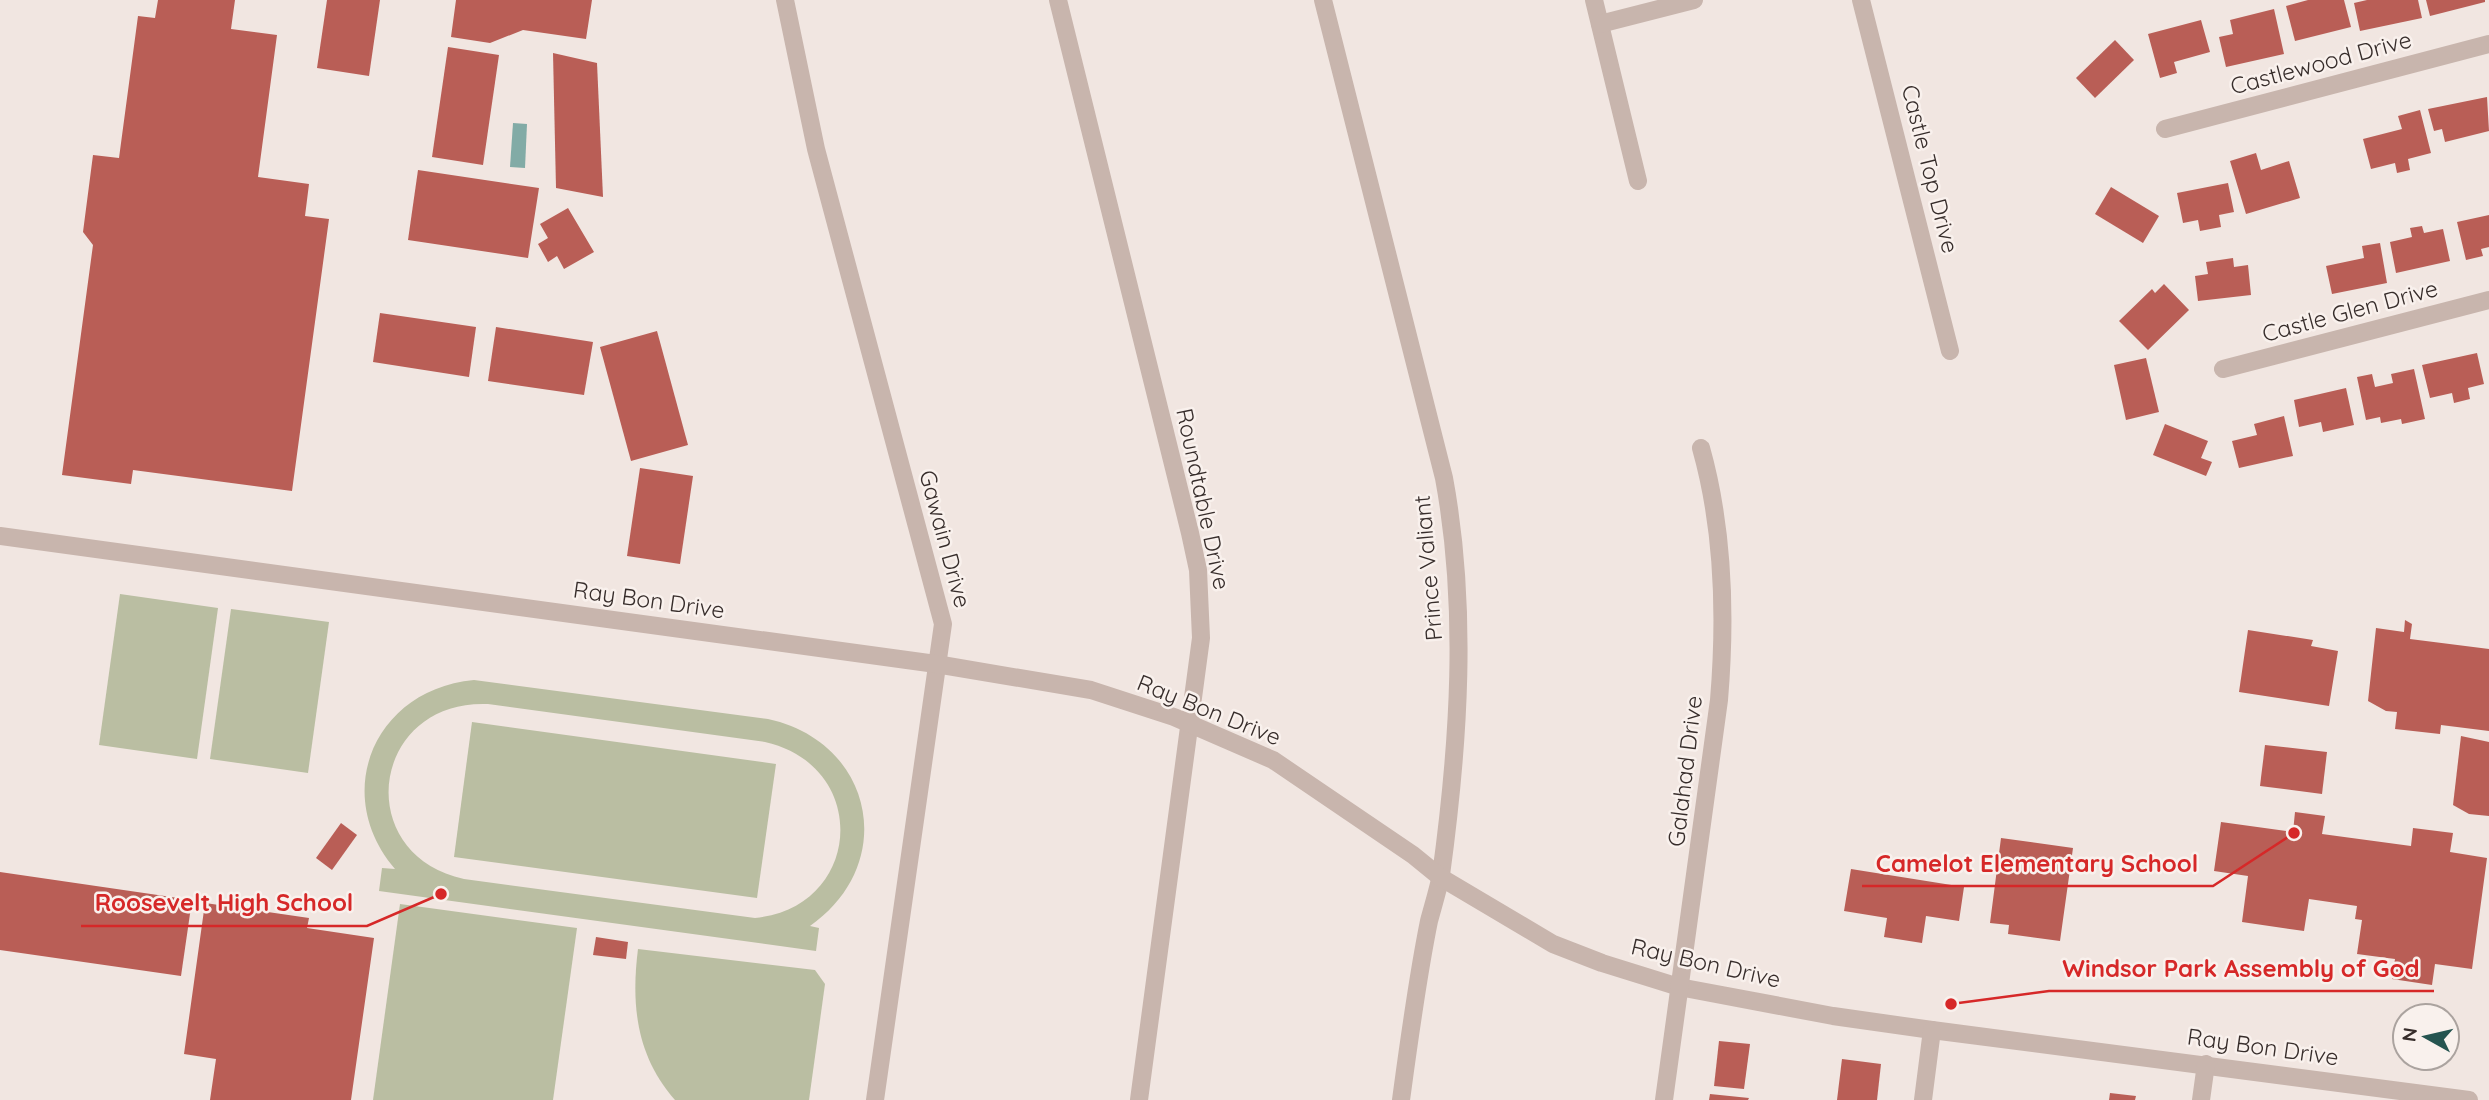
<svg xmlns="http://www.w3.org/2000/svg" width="2489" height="1100" font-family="Quicksand,sans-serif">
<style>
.green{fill:#babea2;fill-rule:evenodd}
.water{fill:#82aba6}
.building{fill:#b95e56}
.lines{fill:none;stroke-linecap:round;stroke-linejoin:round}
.minor{stroke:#c8b5ad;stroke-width:18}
.labels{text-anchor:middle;stroke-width:5;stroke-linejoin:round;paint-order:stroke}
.street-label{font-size:23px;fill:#372d2b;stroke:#f9f1ed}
.leader{fill:none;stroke:#d62828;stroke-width:2.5}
.callout-dot{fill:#d62828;stroke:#f9f1ed;stroke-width:2.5}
.callout-label{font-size:24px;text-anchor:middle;font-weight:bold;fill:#d62828;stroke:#f9f1ed;stroke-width:5;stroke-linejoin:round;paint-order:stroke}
</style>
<rect width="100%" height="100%" fill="#f1e6e1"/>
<g class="green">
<path d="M 120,594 L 218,608 L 197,759 L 99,745 Z"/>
<path d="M 231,609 L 329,622 L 308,773 L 210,759 Z"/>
<path d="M 474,680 L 768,719 C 874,742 899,864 810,926 L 819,928 L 816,951 L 379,891 L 382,868 L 395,869 C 330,793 375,689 474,680 ZM 488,704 L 765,742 C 871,766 863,907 755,918 L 464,879 C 350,854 371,699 488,704 Z"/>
<path d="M 472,722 L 776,764 L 757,898 L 454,857 Z"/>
<path d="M 400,904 L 577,928 L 553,1100 L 373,1100 Z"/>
<path d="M 638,949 L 815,970 L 825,984 L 809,1100 L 675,1100 C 636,1056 631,1004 638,949 Z"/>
</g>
<path class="water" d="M 513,123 L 527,124 L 525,168 L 510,167 Z"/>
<g class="building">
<path d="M 158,0 L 235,0 L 231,29 L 277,35 L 258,177 L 309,184 L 305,216 L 329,219 L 292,491 L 133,470 L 131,484 L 62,475 L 93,245 L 83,232 L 93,155 L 119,158 L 138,16 L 155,18 Z"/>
<path d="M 327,0 L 380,0 L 369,76 L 317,68 Z"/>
<path d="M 456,0 L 592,0 L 586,39 L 523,30 L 490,43 L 451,37 Z"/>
<path d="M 2308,0 L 2344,0 L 2351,27 L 2295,41 L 2286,6 Z"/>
<path d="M 2367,0 L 2418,0 L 2422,18 L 2360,31 L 2354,3 Z"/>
<path d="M 2426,0 L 2485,0 L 2485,2 L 2430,16 Z"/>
<path d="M 2274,9 L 2284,54 L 2226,67 L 2219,37 L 2233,34 L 2230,20 Z"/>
<path d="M 2201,20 L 2210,52 L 2174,62 L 2177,73 L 2160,78 L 2148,34 Z"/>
<path d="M 2115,40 L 2134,60 L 2095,98 L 2076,78 Z"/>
<path d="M 448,47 L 499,55 L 483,165 L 432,157 Z"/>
<path d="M 553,53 L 597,63 L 603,197 L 556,188 Z"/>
<path d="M 2487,97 L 2489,131 L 2445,142 L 2442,129 L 2434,131 L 2428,109 Z"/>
<path d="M 2420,110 L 2431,153 L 2408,159 L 2410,170 L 2397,173 L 2395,163 L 2371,169 L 2363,139 L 2402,129 L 2398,116 Z"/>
<path d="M 2256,153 L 2261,170 L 2289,161 L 2300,198 L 2246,214 L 2230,161 Z"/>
<path d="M 418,170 L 539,188 L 528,258 L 408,240 Z"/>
<path d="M 2228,183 L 2234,212 L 2219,215 L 2221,227 L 2200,231 L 2198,220 L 2183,223 L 2177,193 Z"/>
<path d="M 2111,187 L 2159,216 L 2143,243 L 2095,214 Z"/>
<path d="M 568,208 L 594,252 L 564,269 L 557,256 L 548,262 L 538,244 L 548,238 L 540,224 Z"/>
<path d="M 2489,215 L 2489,247 L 2481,249 L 2483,256 L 2466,260 L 2457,222 Z"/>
<path d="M 2422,226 L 2424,233 L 2443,229 L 2450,261 L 2396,273 L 2390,242 L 2412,237 L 2410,228 Z"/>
<path d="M 2380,243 L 2387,283 L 2332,294 L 2326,266 L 2364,258 L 2362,246 Z"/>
<path d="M 2233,258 L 2234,267 L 2248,265 L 2251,295 L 2198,301 L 2195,276 L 2208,274 L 2206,262 Z"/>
<path d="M 2164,284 L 2189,310 L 2148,350 L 2119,321 L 2152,289 L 2155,293 Z"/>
<path d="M 380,313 L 476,327 L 469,377 L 373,362 Z"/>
<path d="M 496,327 L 593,342 L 584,395 L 488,381 Z"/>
<path d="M 657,331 L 688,445 L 631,461 L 600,347 Z"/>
<path d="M 2477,353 L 2484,384 L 2468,388 L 2470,399 L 2454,403 L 2452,393 L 2430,398 L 2422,365 Z"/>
<path d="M 2146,358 L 2159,412 L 2126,420 L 2114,365 Z"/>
<path d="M 2414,369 L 2425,419 L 2402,424 L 2401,419 L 2381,423 L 2380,417 L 2366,420 L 2357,377 L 2372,374 L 2375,387 L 2393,383 L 2391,374 Z"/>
<path d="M 2346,388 L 2354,425 L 2323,432 L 2321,422 L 2299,427 L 2294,400 Z"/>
<path d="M 2284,416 L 2293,456 L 2239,468 L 2232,441 L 2257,435 L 2254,424 Z"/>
<path d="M 2165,424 L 2208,441 L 2201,458 L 2212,462 L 2206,476 L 2153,455 Z"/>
<path d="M 640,468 L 693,476 L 680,564 L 627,556 Z"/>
<path d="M 2405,620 L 2412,624 L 2410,639 L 2489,649 L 2489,731 L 2441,725 L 2440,734 L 2395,729 L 2397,712 L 2386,711 L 2368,701 L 2376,628 L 2404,632 Z"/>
<path d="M 2248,630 L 2313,640 L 2311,646 L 2338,651 L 2329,706 L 2239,692 Z"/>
<path d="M 2461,736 L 2489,742 L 2489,816 L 2469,814 L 2453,805 Z"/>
<path d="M 2265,745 L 2327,752 L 2322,794 L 2260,786 Z"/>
<path d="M 2295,812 L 2325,816 L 2322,834 L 2411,846 L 2413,828 L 2453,833 L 2450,852 L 2487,858 L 2472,969 L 2435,964 L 2432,985 L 2392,979 L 2395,959 L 2357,954 L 2362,920 L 2355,919 L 2357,906 L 2309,899 L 2304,931 L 2242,922 L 2248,876 L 2214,871 L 2221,822 L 2293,832 Z"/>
<path d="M 341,823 L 357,835 L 332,870 L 316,858 Z"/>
<path d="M 2001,838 L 2073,848 L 2060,941 L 2008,934 L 2009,925 L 1990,923 Z"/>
<path d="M 1851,869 L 1964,887 L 1959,921 L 1926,916 L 1922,943 L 1884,937 L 1887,918 L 1844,911 Z"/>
<path d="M 0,872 L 192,900 L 181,976 L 0,950 Z"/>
<path d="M 205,903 L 309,918 L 307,928 L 374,938 L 351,1100 L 210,1100 L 216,1059 L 184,1054 Z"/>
<path d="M 596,937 L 628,942 L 626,959 L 593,955 Z"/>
<path d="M 1719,1041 L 1750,1044 L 1744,1089 L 1714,1086 Z"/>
<path d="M 1842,1059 L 1881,1064 L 1877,1100 L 1837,1100 Z"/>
<path d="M 2110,1093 L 2136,1096 L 2135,1100 L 2109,1100 Z"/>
<path d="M 1710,1094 L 1749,1098 L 1748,1100 L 1709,1100 Z"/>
</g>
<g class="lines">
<g class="minor">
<path d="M 785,0 L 816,149 L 943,624 L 875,1100"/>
<path d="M 1058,0 L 1190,533 L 1198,570 L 1201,638 L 1139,1100"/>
<path d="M 1323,0 L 1444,478 C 1468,608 1459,743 1441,875 C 1438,890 1433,906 1429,921 C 1417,980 1409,1041 1401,1100"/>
<path d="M 1594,0 L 1638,181"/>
<path d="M 1861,0 L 1950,351"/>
<path d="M 1600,24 L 1694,0"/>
<path d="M 2165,129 L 2489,44"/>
<path d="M 2223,369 L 2489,300"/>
<path d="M 0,536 L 936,664 L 1091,690 L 1174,717 L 1273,760 L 1413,855 L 1440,877 L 1553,944 L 1602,963 L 1679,987 L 1833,1016 L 1932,1030 L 2469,1100"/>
<path d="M 1664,1100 L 1719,700 C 1726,616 1724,530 1701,448"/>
<path d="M 1923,1100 L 1932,1030"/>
<path d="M 2201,1100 L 2206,1064"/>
</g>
</g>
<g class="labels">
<g class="street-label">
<text transform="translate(2321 63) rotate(-15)" y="8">Castlewood Drive</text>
<text transform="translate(1930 169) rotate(76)" y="8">Castle Top Drive</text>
<text transform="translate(2350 311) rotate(-15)" y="8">Castle Glen Drive</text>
<text transform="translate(1203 499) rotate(78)" y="8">Roundtable Drive</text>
<text transform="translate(945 539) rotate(75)" y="8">Gawain Drive</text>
<text transform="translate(1428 568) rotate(-95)" y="8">Prince Valiant</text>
<text transform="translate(649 600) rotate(8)" y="8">Ray Bon Drive</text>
<text transform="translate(1209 710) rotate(22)" y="8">Ray Bon Drive</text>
<text transform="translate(1685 771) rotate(-83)" y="8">Galahad Drive</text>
<text transform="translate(1706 963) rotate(13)" y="8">Ray Bon Drive</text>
<text transform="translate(2263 1047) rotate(8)" y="8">Ray Bon Drive</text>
</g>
</g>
<path class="leader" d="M2294 833L2213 886H1862M441 894L367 926H81M1951 1004L2049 991H2434"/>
<g class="callout-dot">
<circle cx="2294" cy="833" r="7"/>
<circle cx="441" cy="894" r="7"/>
<circle cx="1951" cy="1004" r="7"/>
</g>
<g class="callout-label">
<text x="2037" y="872">Camelot Elementary School</text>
<text x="224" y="911">Roosevelt High School</text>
<text x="2241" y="977">Windsor Park Assembly of God</text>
</g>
<g transform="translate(2426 1037) rotate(278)"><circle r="33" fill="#f9f1ed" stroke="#aba39f" stroke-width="2"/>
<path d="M0-5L12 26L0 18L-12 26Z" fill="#255450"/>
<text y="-10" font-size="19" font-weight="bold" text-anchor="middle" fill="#372d2b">N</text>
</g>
</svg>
